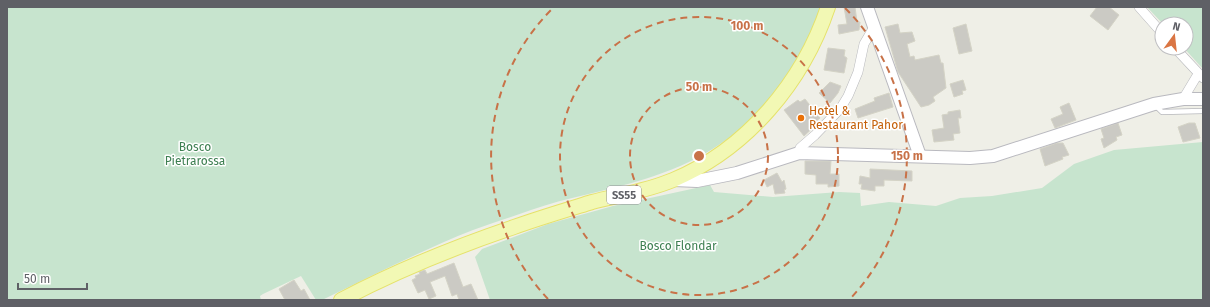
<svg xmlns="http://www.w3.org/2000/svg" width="1210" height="307" font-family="'Fira Sans',sans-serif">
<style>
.green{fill:#c7e4ce}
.building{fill:#cbcac4;stroke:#d4d3c6}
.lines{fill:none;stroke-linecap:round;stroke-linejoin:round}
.lane-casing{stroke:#b7b8bc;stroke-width:6}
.street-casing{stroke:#b7b8bc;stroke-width:10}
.secondary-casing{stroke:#b9b9bf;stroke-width:14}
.primary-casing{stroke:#e5e26b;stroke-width:16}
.lane{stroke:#fff;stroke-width:4.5}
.street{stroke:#fff;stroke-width:9}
.secondary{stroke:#fff;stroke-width:12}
.primary{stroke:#f2f8b4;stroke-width:14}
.ring{fill:none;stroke:#c87248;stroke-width:2;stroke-dasharray:7 5}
.food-dot{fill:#e8710a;stroke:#fff;stroke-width:1.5}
.labels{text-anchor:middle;stroke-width:3;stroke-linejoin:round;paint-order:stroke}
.shield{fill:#fff;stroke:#8f9094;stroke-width:1}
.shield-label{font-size:11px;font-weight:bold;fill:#5f6066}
.food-label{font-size:12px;fill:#c56008;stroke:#fff;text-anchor:start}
.park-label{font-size:12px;fill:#3d7f51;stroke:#fff}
.centre{fill:#c87248;stroke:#fff;stroke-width:2}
.ring-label{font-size:12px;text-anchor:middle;font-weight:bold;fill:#c87248;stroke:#fff;stroke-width:3;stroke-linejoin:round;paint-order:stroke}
</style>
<rect width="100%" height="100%" fill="#efefe7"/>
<g class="green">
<path d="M 7,7 L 822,7 C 790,94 735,152 645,179 C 607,191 568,197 531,210 C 512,217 492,223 473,230 C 422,250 372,276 322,300 L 316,300 L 301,276 L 263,294 L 260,296 L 261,300 L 7,300 Z"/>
<path d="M 1147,7 L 1203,7 L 1203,69 L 1184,48 L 1186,48 L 1186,24 L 1163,24 Z"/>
<path d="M 1203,142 L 1203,300 L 490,300 L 475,257 L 482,249 L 548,224 L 613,206 L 710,185 L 714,192 L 773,197 L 839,192 L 860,193 L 861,206 L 889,202 L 936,206 L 960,198 L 992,196 L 1042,188 L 1074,164 L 1114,150 Z"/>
</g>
<g class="building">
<path d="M 844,7 L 855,7 L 857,22 L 860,22 L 859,30 L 839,34 L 838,25 L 847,24 Z"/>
<path d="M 1097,7 L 1109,7 L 1119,15 L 1108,30 L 1090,16 Z"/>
<path d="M 898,24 L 900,33 L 912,32 L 915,41 L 907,44 L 910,57 L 914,56 L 915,60 L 939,55 L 941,63 L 943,63 L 946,88 L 933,97 L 935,101 L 929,105 L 921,107 L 898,72 L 885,27 Z"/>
<path d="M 966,24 L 972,51 L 959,54 L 953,28 Z"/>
<path d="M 828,48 L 845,50 L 844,56 L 847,58 L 844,73 L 824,70 Z"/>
<path d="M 963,80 L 966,90 L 962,91 L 963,94 L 954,97 L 950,84 Z"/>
<path d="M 830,82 L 841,86 L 838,93 L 830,103 L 819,93 Z"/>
<path d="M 889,93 L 893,107 L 858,118 L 855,109 L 875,101 L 874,98 Z"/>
<path d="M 805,99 L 820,118 L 815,122 L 817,124 L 804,136 L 784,110 L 798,100 L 800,102 Z"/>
<path d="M 1069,103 L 1076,120 L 1055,128 L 1051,119 L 1063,114 L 1060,107 Z"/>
<path d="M 960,110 L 961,118 L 958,118 L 960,133 L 953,134 L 954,140 L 934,142 L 932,130 L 944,128 L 942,115 L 948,114 L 948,112 Z"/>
<path d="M 1118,123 L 1122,135 L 1116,137 L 1117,140 L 1104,148 L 1101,139 L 1104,138 L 1101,129 Z"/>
<path d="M 1189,123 L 1195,123 L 1200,138 L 1183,142 L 1178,127 Z"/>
<path d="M 1057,143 L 1063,143 L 1069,155 L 1062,157 L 1063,159 L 1045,166 L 1040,149 Z"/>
<path d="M 805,161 L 831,161 L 830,174 L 839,174 L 839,186 L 828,187 L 828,184 L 816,184 L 816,175 L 805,174 Z"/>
<path d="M 870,169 L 912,171 L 912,181 L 884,180 L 884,186 L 875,186 L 875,191 L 861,189 L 862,184 L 859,184 L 860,176 L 870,178 Z"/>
<path d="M 777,173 L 782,182 L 784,180 L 786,189 L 784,190 L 785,193 L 775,194 L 773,184 L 767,187 L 764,180 Z"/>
<path d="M 454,263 L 463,287 L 471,284 L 478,300 L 459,300 L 457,294 L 452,296 L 445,276 L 430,282 L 436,296 L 429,299 L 425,290 L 418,293 L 412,280 L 416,278 L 415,276 L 420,274 L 419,272 L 425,270 L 427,274 Z"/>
<path d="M 294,280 L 301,291 L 304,289 L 310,300 L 285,300 L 279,289 Z"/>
</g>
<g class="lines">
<defs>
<path id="lane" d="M 1155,105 L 1162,112 L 1203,111"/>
<g id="street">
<path d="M 1139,7 L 1162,33"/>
<path d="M 1175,48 L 1203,78"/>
<path d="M 1183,99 L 1198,74"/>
<path d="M 799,153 L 800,148 L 815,135 L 840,109 L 848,96 L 858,72 L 864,44 L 874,27"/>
</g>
<g id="secondary">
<path d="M 867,7 L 920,156"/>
<path d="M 674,180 L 697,181 L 737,173 L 799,153 L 970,158 L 993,156 L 1154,104 L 1183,99 L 1203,99"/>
</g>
<path id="primary" d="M 341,300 C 396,271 455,247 514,227 C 539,218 566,210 592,202 C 619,195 647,191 673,180 C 747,149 803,82 828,7"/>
</defs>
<use href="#lane" class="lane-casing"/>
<use href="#street" class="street-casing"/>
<use href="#secondary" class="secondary-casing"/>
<use href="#primary" class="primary-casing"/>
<use href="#lane" class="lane"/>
<use href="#street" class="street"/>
<use href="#secondary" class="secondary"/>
<use href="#primary" class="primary"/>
</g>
<g class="ring">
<circle cx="699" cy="156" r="69"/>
<circle cx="699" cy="156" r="139"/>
<path d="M548 299A208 208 0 0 1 553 8M845 8A208 208 0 0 1 850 299"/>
</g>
<circle class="food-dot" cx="801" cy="118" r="4"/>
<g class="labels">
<rect class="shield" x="607" y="186" width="34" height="18" rx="3"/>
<g class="shield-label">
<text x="624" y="199">SS55</text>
</g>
<g class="food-label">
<text x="809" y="115">Hotel &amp;<tspan x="809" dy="14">Restaurant Pahor</tspan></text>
</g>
<g class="park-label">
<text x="195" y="151">Bosco<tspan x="195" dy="14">Pietrarossa</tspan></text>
<text x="678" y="250">Bosco Flondar</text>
</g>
</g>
<circle cx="699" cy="156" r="6" class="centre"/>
<g class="ring-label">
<text x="747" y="30">100 m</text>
<text x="699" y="91">50 m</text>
<text x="907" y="160">150 m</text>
</g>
<rect width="1210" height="307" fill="none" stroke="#5f6066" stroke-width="16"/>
<g transform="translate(1174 36) rotate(15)"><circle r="19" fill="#ffffff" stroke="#bfbfc2"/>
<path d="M0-3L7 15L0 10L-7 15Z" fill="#da7543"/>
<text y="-6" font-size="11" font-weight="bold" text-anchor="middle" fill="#5f6066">N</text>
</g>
<path d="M18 283v6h69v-6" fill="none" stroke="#5f6066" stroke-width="2"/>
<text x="24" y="283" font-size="12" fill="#5f6066" stroke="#ffffff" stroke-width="3" paint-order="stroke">50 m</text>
</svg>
